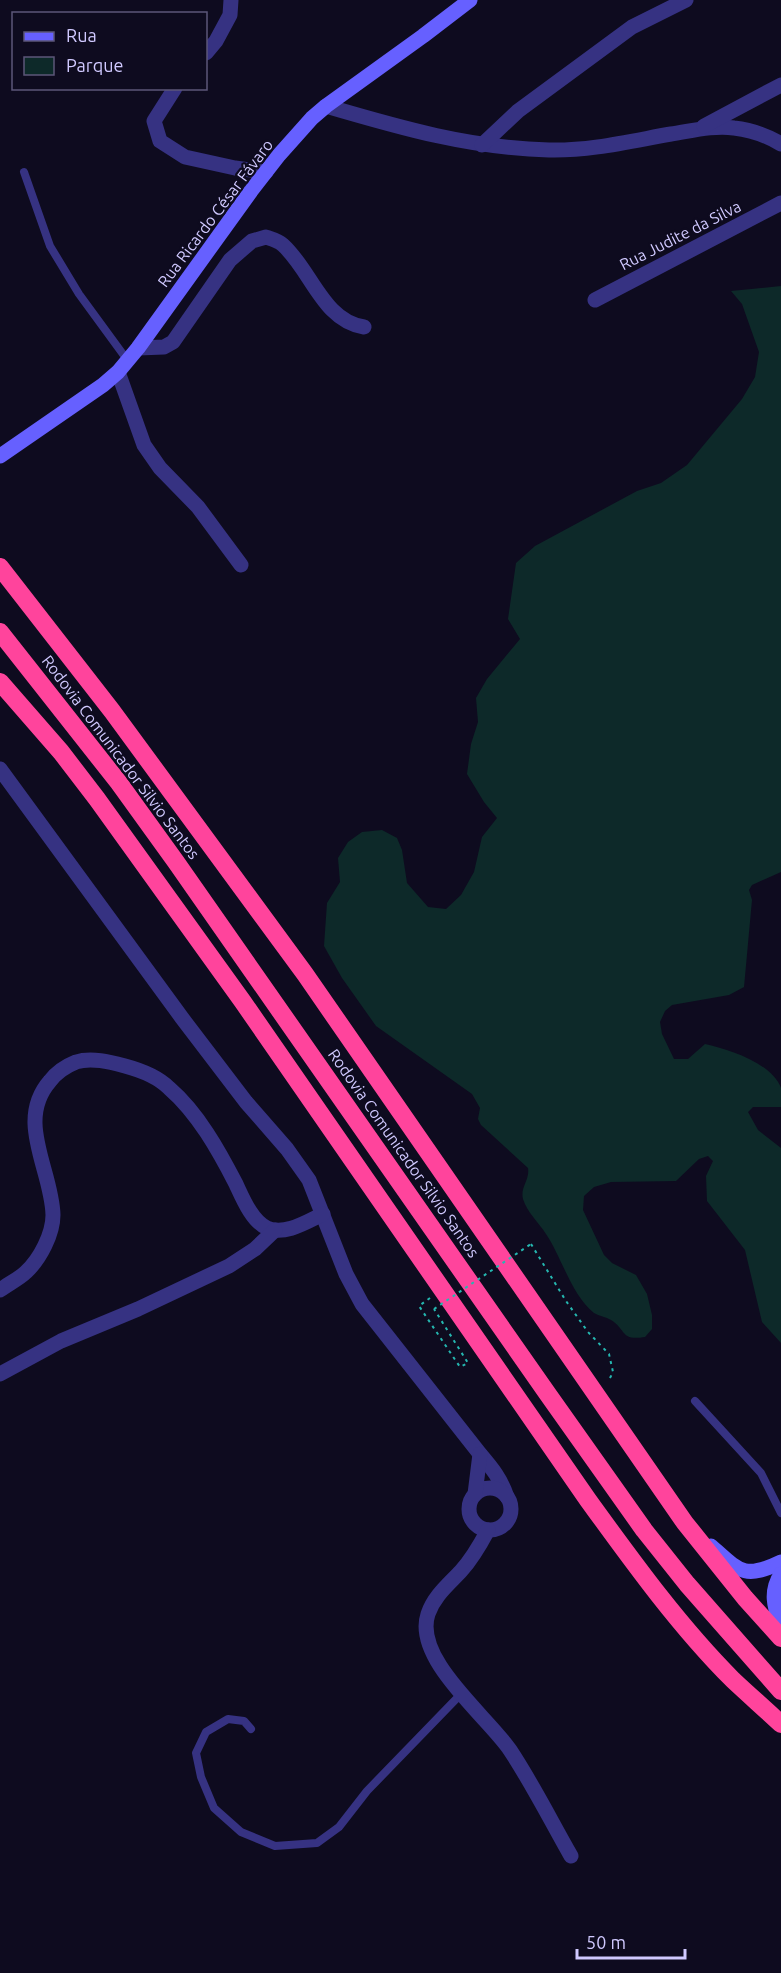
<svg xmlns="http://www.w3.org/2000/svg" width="781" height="1973" font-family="Ubuntu,sans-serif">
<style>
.green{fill:#0d2929}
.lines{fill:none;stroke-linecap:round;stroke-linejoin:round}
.path{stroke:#25b7b0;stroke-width:2;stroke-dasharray:3 4.5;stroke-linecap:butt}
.lane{stroke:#363282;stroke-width:8}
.street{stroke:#363282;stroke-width:15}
.secondary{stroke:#6660ff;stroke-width:15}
.highway{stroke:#ff449c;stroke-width:18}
.path-bridge{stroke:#25b7b0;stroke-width:2;stroke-dasharray:3 4.5;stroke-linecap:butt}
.labels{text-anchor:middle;stroke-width:4.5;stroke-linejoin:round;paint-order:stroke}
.street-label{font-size:16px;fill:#d0c9ff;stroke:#0e0b1f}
</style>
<rect width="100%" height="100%" fill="#0e0b1f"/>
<path class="green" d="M 781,286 L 781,872 L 752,885 L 749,890 L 752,900 L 744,987 L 729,995 L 672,1005 L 665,1011 L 660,1022 L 662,1034 L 674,1059 L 688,1059 L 705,1044 C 728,1049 772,1063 781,1088 C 781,1093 781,1102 781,1107 L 753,1107 L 748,1112 L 758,1130 L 781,1148 L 781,1343 L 762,1322 L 745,1250 L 707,1201 L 706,1176 L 713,1161 L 708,1156 L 699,1159 L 676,1181 L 611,1182 L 594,1187 L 584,1196 L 583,1210 L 604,1255 L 612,1263 L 636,1275 L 647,1294 L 652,1315 L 652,1329 L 645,1337 C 620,1341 627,1330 611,1320 C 606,1317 599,1316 594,1313 C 572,1296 561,1256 546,1234 C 539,1223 527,1212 523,1199 C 520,1187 530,1180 528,1168 L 481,1125 L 478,1119 L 480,1108 L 472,1094 L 376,1026 L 342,978 L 324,946 L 327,903 L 340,882 L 338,858 L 348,842 L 362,832 L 382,830 L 397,838 L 402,850 L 407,883 L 428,907 L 446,909 L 461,895 L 474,872 L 482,837 L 497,818 L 484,802 L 467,774 L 471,744 L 478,722 L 476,698 L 487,679 L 520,639 L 508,619 L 516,563 L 535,546 L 637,491 L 661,483 L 687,465 L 742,399 L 755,377 L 759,352 L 742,304 L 731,291 Z"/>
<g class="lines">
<g class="path">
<path d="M 531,1244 L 566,1301 L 588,1332 L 609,1354 L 613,1372 L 608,1382"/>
<path d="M 430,1298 L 419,1306 L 460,1367 L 468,1363 L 434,1309"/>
</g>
<g class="lane">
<path d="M 24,172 L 50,246 L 79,294 L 128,361"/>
<path d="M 695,1401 L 761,1473 L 781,1513"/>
<path d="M 251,1729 L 244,1721 L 228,1719 L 206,1732 L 196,1753 L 201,1777 L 214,1808 L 241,1832 L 275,1846 L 317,1843 L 339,1827 L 367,1791 L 460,1695"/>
</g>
<g class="street">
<path d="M 206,53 L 216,41 L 230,15 L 231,0"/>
<path d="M 175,88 L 154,121 L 160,141 L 185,157 L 235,168 L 266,172"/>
<path d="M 326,106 C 401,128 470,148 549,150 C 590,151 631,141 671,134 C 691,131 714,125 734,128 C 752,130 766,135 781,144"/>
<path d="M 704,126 L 781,85"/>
<path d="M 482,145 L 518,111 L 632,27 L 686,0"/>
<path d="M 595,300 L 781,203"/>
<path d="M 138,348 L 164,347 L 173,342 L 230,260 L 252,241 L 266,237 C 272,239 279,241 283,245 C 311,270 323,321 364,327"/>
<path d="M 118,372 L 144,445 L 160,468 L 198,507 L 241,565"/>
<path d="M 0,769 L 182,1018 L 246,1102 L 287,1149 L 309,1180 L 346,1274 L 362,1304 L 480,1454 C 492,1468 501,1479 507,1497"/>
<path d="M 0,1290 C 8,1284 19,1279 26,1272 C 40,1259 53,1234 53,1215 C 52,1170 15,1121 50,1081 C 56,1073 66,1066 76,1062 C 91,1057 110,1062 125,1066 C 140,1070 158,1077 169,1088 C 198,1113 219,1151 236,1184 C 243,1199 252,1221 267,1228 C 285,1236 308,1221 323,1214"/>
<path d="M 0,1374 L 61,1341 L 138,1309 L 229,1266 L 255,1249 L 275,1230"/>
<circle cx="490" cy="1509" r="21"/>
<path d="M 475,1494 L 480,1454"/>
<path d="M 488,1530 C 480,1545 472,1559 461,1571 C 448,1585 434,1596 428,1614 C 413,1659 487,1716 510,1750 C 532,1783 551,1821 571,1856"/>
</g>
<g class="secondary">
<path d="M 0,456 L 103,385 L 118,372 L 138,348 L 251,191 L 279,155 L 312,118 L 326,106 L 423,36 L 470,0"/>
<path d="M 711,1546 C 739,1571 744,1580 781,1562"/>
<path d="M 781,1574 C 770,1591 774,1607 781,1625"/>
</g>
<g class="highway">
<path d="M 0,567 L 112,711 L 305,974 L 685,1523 L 745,1598 L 781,1638"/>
<path d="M 0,632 L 119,783 L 176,862 L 547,1393 L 644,1530 L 687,1584 L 781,1691"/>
<path d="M 0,682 L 61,752 L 97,799 L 243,1002 L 588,1500 C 633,1562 679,1626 733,1680 C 749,1695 765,1709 781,1724"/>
</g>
<path class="path-bridge" d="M 434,1309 L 531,1244"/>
</g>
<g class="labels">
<g class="street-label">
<text transform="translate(215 213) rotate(-53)" y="6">Rua Ricardo César Fávaro</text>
<text transform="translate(680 235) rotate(-27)" y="6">Rua Judite da Silva</text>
<text transform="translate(121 757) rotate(53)" y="6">Rodovia Comunicador Silvio Santos</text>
<text transform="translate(404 1153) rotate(55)" y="6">Rodovia Comunicador Silvio Santos</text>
</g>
</g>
<rect x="12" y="12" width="195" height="78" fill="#0e0b1f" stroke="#5c5779" stroke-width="1.5"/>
<rect x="24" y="32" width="30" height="9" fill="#6660ff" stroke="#5c5779" stroke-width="1.5"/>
<text x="66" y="42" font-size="18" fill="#d0c9ff">Rua</text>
<rect x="24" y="57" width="30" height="18" fill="#0d2929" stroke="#5c5779" stroke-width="1.5"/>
<text x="66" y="72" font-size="18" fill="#d0c9ff">Parque</text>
<path d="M577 1949v9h108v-9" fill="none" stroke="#d0c9ff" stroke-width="3"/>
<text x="586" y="1949" font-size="18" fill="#d0c9ff" stroke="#0e0b1f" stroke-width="4.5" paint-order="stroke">50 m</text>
</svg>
